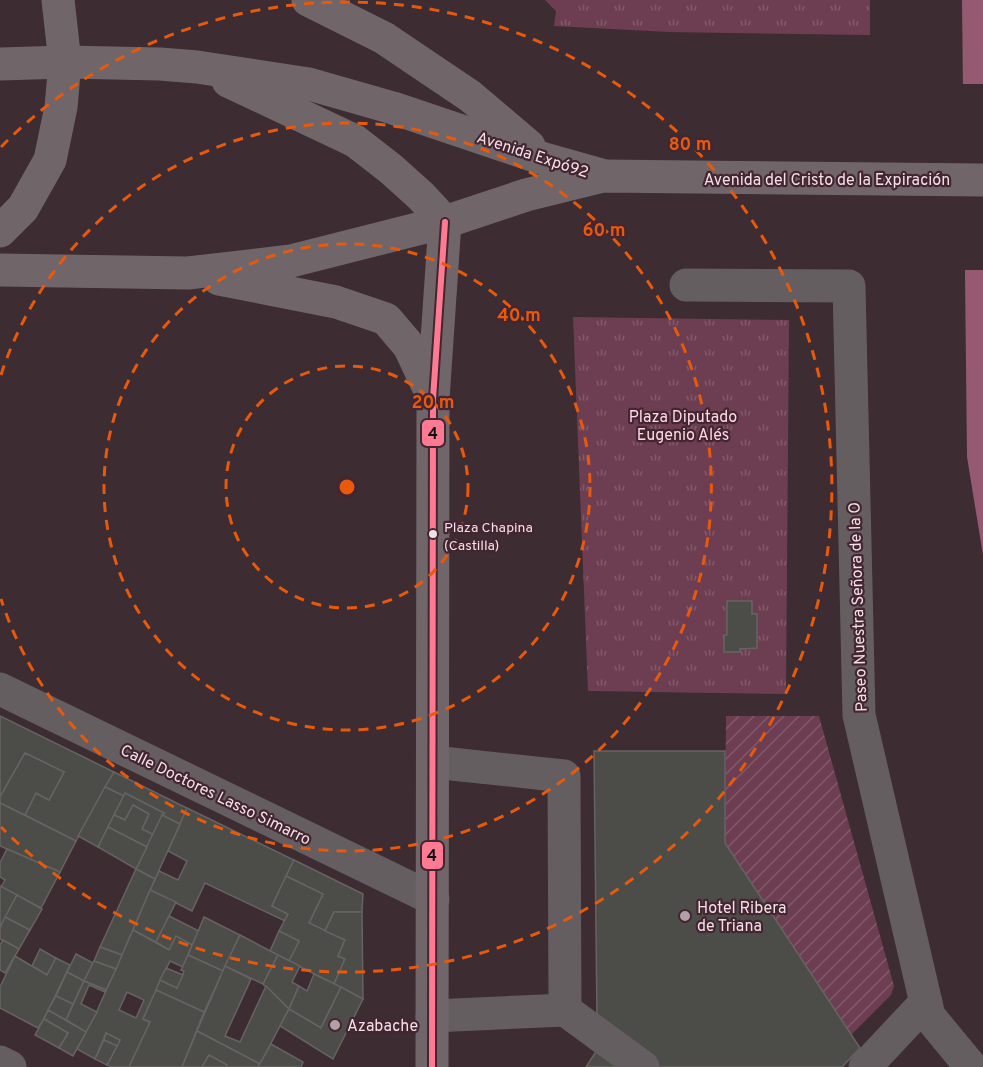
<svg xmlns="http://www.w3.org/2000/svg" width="983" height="1067" font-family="Overpass,sans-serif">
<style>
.park{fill:url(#park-tufts)}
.garden{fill:url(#garden-furrows)}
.water{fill:#955a71}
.pier{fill:#3d2c32}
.building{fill:#4c4c49;stroke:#666462;stroke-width:1.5;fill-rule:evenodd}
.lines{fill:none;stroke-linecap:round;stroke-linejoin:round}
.minor{stroke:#655e61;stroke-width:33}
.major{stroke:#706669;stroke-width:33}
.bus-1-casing{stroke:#432631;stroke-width:10}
.bus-1{stroke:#fe7a93;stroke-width:6}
.ring{fill:none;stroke:#e8590c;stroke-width:3;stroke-dasharray:10 8}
.bus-dot{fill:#f3dfe6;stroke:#432631;stroke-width:2}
.poi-dot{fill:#b3a0a7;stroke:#432631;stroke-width:2}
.labels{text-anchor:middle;stroke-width:4.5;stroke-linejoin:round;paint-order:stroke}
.bus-label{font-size:14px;fill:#f3dfe6;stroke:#432631;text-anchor:start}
.street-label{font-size:16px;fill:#f3dfe6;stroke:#432631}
.park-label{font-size:16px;fill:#ffd7e5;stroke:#432631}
.poi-label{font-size:16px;fill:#f3dfe6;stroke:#432631;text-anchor:start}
.centre{fill:#e8590c;stroke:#432631;stroke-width:3}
.ring-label{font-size:18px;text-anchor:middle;font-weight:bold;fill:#e8590c;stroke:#432631;stroke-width:4.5;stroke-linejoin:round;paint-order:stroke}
.line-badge{stroke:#432631;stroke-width:2}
.pale-badge-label{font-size:16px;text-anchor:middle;font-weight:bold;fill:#111}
</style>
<defs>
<pattern id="park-tufts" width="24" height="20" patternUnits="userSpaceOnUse" patternTransform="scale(1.5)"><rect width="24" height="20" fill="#6d3e51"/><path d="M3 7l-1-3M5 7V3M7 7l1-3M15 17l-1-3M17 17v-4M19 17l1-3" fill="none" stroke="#82596a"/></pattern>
<pattern id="garden-furrows" width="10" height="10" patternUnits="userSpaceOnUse" patternTransform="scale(1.5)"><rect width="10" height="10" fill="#6d3e51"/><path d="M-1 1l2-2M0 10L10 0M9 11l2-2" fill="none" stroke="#82596a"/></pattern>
</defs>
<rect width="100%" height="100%" fill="#3d2c32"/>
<g class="park">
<path d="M 545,0 L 870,0 L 870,35 L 669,32 L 554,26 L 556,11 Z"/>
<path d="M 573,317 L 789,320 L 786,694 L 588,691 Z"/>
</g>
<path class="garden" d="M 726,716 L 819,716 L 894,986 L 891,995 L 851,1035 L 725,843 Z"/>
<path class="water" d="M 962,0 L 983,0 L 983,555 L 967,457 Z"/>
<path class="pier" d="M 960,84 L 983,84 L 983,270 L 962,270 Z"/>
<g class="building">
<path d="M 727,601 L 752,601 L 752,614 L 757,614 L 757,648 L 740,649 L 740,652 L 724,652 L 724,635 L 727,635 Z"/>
<path d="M 0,716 L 114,772 L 76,841 L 25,815 L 36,793 L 49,800 L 64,772 L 25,753 L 0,797 Z"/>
<path d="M 594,751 L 725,751 L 725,843 L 860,1048 L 842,1067 L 657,1067 L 597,1019 Z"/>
<path d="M 25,753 L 64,772 L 49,800 L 36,793 L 25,815 L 0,803 L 0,797 Z"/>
<path d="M 114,772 L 187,808 L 180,824 L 162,815 L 164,813 L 125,793 L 124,796 L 105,787 Z"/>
<path d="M 105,787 L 124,796 L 98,847 L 78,836 Z"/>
<path d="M 125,793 L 164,813 L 154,835 L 142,829 L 149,814 L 133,805 L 125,820 L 114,815 Z"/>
<path d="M 0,803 L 76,841 L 60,872 L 0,846 Z"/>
<path d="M 133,805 L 149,814 L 142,829 L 154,835 L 147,847 L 108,827 L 114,815 L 125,820 Z"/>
<path d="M 187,808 L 294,860 L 272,906 L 288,914 L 285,921 L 205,883 L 192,911 L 150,890 L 159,871 L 178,880 L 187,861 L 168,851 Z"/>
<path d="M 162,815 L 180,824 L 155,879 L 136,869 Z"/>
<path d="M 108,827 L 147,847 L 136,869 L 98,847 Z"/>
<path d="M 7,849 L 60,872 L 41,908 L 1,887 L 5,880 L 0,877 L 0,863 Z"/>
<path d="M 294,860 L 363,894 L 362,912 L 334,912 L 325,931 L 309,923 L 323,894 L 286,876 Z"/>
<path d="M 136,869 L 155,879 L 122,955 L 100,947 Z"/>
<path d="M 286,876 L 323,894 L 309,923 L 345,940 L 338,956 L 345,959 L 334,984 L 289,961 L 299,941 L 279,931 L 288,914 L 272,906 Z"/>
<path d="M 0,886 L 17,895 L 0,928 Z"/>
<path d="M 150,890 L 176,902 L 156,942 L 133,930 Z"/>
<path d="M 17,895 L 42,909 L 30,930 L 5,917 Z"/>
<path d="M 334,912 L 362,912 L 363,999 L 334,984 L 345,959 L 338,956 L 345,940 L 325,931 Z"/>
<path d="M 169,916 L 199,931 L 192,945 L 176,936 L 169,950 L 156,942 Z"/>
<path d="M 5,917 L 30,930 L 19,949 L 0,939 L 0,928 Z"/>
<path d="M 204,917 L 240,935 L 223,971 L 188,955 Z"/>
<path d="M 133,930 L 169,950 L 176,936 L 192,945 L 183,967 L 170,961 L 143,1019 L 150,1022 L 129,1067 L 112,1067 L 107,1065 L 120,1040 L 106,1033 L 95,1059 L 77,1049 L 97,1011 ZM 127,992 L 144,1000 L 136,1018 L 119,1010 Z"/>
<path d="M 279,931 L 299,941 L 289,961 L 270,951 Z"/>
<path d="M 240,935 L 278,955 L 263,984 L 225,966 Z"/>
<path d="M 3,940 L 19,949 L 5,973 L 0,970 L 0,945 Z"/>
<path d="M 100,947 L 122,955 L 116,969 L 94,961 Z"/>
<path d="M 40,949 L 56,958 L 47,975 L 32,966 Z"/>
<path d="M 76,954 L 93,963 L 84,981 L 67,972 Z"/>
<path d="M 188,955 L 223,971 L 204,1012 L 156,990 L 160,980 L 177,988 L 184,971 L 181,970 Z"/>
<path d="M 278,955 L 300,966 L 292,982 L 299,986 L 289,1009 L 263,984 Z"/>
<path d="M 15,956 L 47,975 L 56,958 L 70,965 L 44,1019 L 38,1028 L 0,1008 L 0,987 Z"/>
<path d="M 94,961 L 116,969 L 106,990 L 84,981 Z"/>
<path d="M 225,966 L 251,979 L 225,1036 L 240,1042 L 266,986 L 289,1009 L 260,1064 L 197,1031 Z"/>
<path d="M 166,968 L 183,975 L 177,988 L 160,980 Z"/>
<path d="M 67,972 L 84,981 L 73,1004 L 56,996 Z"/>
<path d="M 314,974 L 341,987 L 321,1028 L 289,1009 L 299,986 L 307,991 Z"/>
<path d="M 84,981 L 106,990 L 105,992 L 89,985 L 81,1004 L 97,1012 L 86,1032 L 66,1020 Z"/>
<path d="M 341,987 L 363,999 L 333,1059 L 280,1026 L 289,1009 L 321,1028 Z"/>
<path d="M 156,990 L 204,1012 L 182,1067 L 129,1067 L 150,1022 L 143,1019 Z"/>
<path d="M 56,996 L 73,1004 L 66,1020 L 48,1010 Z"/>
<path d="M 48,1010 L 86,1032 L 73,1056 L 59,1048 L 68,1033 L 44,1019 Z"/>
<path d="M 44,1019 L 68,1033 L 59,1048 L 35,1035 Z"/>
<path d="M 197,1031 L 260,1064 L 258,1067 L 226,1067 L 227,1065 L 209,1055 L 202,1067 L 182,1067 Z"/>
<path d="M 106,1033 L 120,1040 L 117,1046 L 104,1040 Z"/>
<path d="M 104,1040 L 117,1046 L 107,1065 L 95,1059 Z"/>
<path d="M 271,1044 L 303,1062 L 301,1067 L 258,1067 Z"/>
<path d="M 597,1050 L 630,1067 L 586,1067 Z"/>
<path d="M 209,1055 L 227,1065 L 226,1067 L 202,1067 Z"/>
</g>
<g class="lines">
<g class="minor">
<path d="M 686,285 L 849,286 L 859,715 L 929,1016 L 971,1067"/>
<path d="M 0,689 L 433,899"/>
<path d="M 565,1010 L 643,1067"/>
<path d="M 432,1016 L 565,1010 L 564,776 L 433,762"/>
<path d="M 0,1062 L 10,1067"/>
<path d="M 865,1067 L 926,1002"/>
</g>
<g class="major">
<path d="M 308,0 L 384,38 L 470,96 L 529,146"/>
<path d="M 0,64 L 65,62 L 160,64 L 197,67 L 309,84 L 393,108 L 544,159 L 601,175"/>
<path d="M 228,81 L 355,141 L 391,169 L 421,196 L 445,222"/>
<path d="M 0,231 L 23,208 L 50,160 L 61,107 L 65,62 L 58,0"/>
<path d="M 0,270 L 188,273 L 291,261 L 445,222 L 526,195 L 603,176 L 983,180"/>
<path d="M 219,279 L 336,302 L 386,319 L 409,346 L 433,397"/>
<path d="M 432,1067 L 433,399 L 445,222"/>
</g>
<defs>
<path id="bus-1" d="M 432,1067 L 433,399 L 445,222"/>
</defs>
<use href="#bus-1" class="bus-1-casing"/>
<use href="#bus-1" class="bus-1"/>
</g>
<g class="ring">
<circle cx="347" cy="487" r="121"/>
<circle cx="347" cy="487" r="243"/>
<path d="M1 375A364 364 0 1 1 1 599"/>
<path d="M1 147A485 485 0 1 1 1 827"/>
</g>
<circle class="bus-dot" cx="433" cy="534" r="5"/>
<g class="poi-dot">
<circle cx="685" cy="916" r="6"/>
<circle cx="335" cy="1025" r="6"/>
</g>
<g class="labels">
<g class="bus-label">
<text x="444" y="532">Plaza Chapina<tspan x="444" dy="18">(Castilla)</tspan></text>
</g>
<g class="street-label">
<text transform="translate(533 154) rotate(18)" y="6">Avenida Expo´92</text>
<text x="827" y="185">Avenida del Cristo de la Expiración</text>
<text transform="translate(857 607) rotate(-92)" y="6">Paseo Nuestra Señora de la O</text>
<text transform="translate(216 794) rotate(26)" y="6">Calle Doctores Lasso Simarro</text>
</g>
<g class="park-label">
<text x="683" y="422">Plaza Diputado<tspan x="683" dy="18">Eugenio Alés</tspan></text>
</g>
<g class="poi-label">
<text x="697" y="913">Hotel Ribera<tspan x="697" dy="18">de Triana</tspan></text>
<text x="347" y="1031">Azabache</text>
</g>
</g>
<circle cx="347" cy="487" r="9" class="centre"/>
<g class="ring-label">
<text x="690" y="150">80 m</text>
<text x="604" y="236">60 m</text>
<text x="519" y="321">40 m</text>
<text x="433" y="408">20 m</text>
</g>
<g class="line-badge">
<rect x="421" y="419" width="24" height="28" rx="6" fill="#fe7a93"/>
<rect x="421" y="841" width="23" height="29" rx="6" fill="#fe7a93"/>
</g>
<g class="pale-badge-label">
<text x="433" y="439">4</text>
<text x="432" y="861">4</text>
</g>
</svg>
